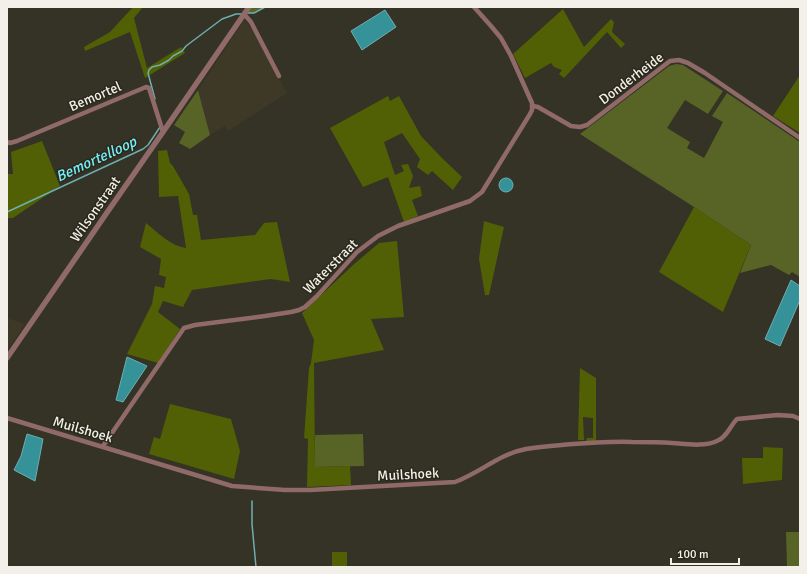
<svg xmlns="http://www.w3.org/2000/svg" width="807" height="574" font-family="Signika,sans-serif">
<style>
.built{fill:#3e3927}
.green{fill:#576425}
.forest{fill:#516004}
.water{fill:#359299;stroke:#6eaeb1}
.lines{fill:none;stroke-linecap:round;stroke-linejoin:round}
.stream{stroke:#6eaeb1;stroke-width:1.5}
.minor{stroke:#906a69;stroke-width:4.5}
.tertiary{stroke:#906a69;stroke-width:5.5}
.labels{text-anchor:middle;stroke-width:3;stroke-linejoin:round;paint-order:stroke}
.street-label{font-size:14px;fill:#f2f0e8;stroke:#2b281c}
.water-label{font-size:15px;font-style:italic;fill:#75eff8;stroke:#2b281c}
</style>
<rect width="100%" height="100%" fill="#353226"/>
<g class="built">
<path d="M 244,20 L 253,30 L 287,93 L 228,131 L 225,126 L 210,135 L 198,90 Z"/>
<path d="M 7,318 L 25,324 L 7,351 Z"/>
</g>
<g class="green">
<path d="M 252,7 L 265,7 L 254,13 L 247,13 Z"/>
<path d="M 676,64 L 683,65 L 723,91 L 708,114 L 685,100 L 667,128 L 690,142 L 687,148 L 704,158 L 723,122 L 712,116 L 727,93 L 800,142 L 800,277 L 792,272 L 789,275 L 771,265 L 740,273 L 751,245 L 694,207 L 580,134 L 669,66 Z"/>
<path d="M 198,90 L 210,135 L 190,149 L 179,143 L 185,132 L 174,125 Z"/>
<path d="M 363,434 L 364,466 L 315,467 L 315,435 Z"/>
<path d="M 786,532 L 800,532 L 800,567 L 787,567 Z"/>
</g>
<g class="forest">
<path d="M 133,7 L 143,7 L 134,18 L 147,68 L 181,47 L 185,53 L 145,78 L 130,32 L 85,51 L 84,47 L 110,32 Z"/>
<path d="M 563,9 L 584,47 L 611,19 L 614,22 L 612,32 L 625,44 L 621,48 L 607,32 L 564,78 L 559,74 L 562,70 L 554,67 L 551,63 L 525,78 L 513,54 Z"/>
<path d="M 800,75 L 800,133 L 773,116 Z"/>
<path d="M 388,96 L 390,101 L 399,96 L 421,136 L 442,158 L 462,177 L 453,190 L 432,171 L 428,175 L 417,167 L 420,159 L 402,133 L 384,142 L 395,175 L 404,171 L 401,165 L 408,164 L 413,176 L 409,188 L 420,186 L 422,196 L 412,200 L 418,216 L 404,222 L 388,177 L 363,187 L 330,128 Z"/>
<path d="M 42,141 L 60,186 L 13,218 L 7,218 L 7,174 L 13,174 L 11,152 Z"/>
<path d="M 167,150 L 170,163 L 173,166 L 189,194 L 193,215 L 197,215 L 201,240 L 255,235 L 264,223 L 277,222 L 290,282 L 271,279 L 192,290 L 183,307 L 163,301 L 158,312 L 180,329 L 158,363 L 127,354 L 152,304 L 155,286 L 164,288 L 166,277 L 159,275 L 161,259 L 140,247 L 146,223 C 158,233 171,246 186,248 L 178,196 L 159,197 L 158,151 Z"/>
<path d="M 694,207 L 751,245 L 723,312 L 659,272 Z"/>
<path d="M 484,221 L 504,227 L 489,295 L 485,295 L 479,259 Z"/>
<path d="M 397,241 L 404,317 L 371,319 L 384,350 L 314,363 L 315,467 L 350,466 L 351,485 L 307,487 L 308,439 L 304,438 L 309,368 L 311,363 L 314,340 L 302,313 L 353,265 L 379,243 Z"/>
<path d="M 580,368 L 596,378 L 596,441 L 586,441 L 587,438 L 593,438 L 593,418 L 583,417 L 584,440 L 578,440 Z"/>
<path d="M 170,404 L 231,419 L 240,451 L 234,479 L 149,454 L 154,437 L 160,439 Z"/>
<path d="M 763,447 L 783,448 L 782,480 L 743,484 L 742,458 L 763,458 Z"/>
<rect x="332" y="552" width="15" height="15"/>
</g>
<g class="water">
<path d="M 385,10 L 396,27 L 362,50 L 351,31 Z"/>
<circle cx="506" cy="185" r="7"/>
<path d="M 791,280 L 800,286 L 800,300 L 780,346 L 765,339 Z"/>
<path d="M 127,357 L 147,366 L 123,402 L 116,400 Z"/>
<path d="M 27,434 L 43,439 L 35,481 L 14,470 L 21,456 Z"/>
</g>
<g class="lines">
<g class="stream">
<path d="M 247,13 L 254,13 L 265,7"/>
<path d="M 155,99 L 148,73 L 149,70 L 152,67 L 160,65 L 169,60 L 173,56 L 182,51 L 186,46 L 222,19 L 236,14 L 243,14"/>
<path d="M 7,212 L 143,149 L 148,145 L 160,127"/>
<path d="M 252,501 L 252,524 L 256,567"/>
</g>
<g class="minor">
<path d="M 244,14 L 251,22 L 279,76"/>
<path d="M 533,106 L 538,107 L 571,126 L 580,127 L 587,125 L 670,61 L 679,60 L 688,63 L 705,73 L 800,138"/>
<path d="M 7,142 L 10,143 L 17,141 L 146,87 L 149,88 L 163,132"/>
<path d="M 7,418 L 232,486 L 285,490 L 310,490 L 455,482 C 480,473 499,454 526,449 C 538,447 550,446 562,445 C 586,443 609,441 632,442 C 646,442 659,442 672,443 C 686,444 704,447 717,441 C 727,437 730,426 737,419 L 778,415 L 793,416 L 800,419"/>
<path d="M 103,446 L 184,328 L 195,325 L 265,316 L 291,312 L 299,310 L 305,307 L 317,296 L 357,252 L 378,236 L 398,226 L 470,201 L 482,192 L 530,114 L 532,110 L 532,103 L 511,56 L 501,38 L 491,26 L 474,7"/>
</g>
<path class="tertiary" d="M 7,358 L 106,214 L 163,132 L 249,7"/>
</g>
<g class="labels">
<g class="street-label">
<text transform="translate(631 78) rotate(-37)" y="5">Donderheide</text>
<text transform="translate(95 96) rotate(-23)" y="5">Bemortel</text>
<text transform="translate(95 209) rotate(-55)" y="5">Wilsonstraat</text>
<text transform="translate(330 266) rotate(-45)" y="5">Waterstraat</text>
<text transform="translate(83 429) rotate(16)" y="5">Muilshoek</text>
<text transform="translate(408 474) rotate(-3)" y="5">Muilshoek</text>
</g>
<g class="water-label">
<text transform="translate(96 159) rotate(-25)" y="5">Bemortelloop</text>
</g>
</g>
<rect width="807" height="574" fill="none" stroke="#f2f0e8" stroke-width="16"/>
<path d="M671 558v6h68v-6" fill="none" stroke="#f2f0e8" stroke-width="2"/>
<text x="677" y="558" font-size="12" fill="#f2f0e8" stroke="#2b281c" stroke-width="3" paint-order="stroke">100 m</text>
</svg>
